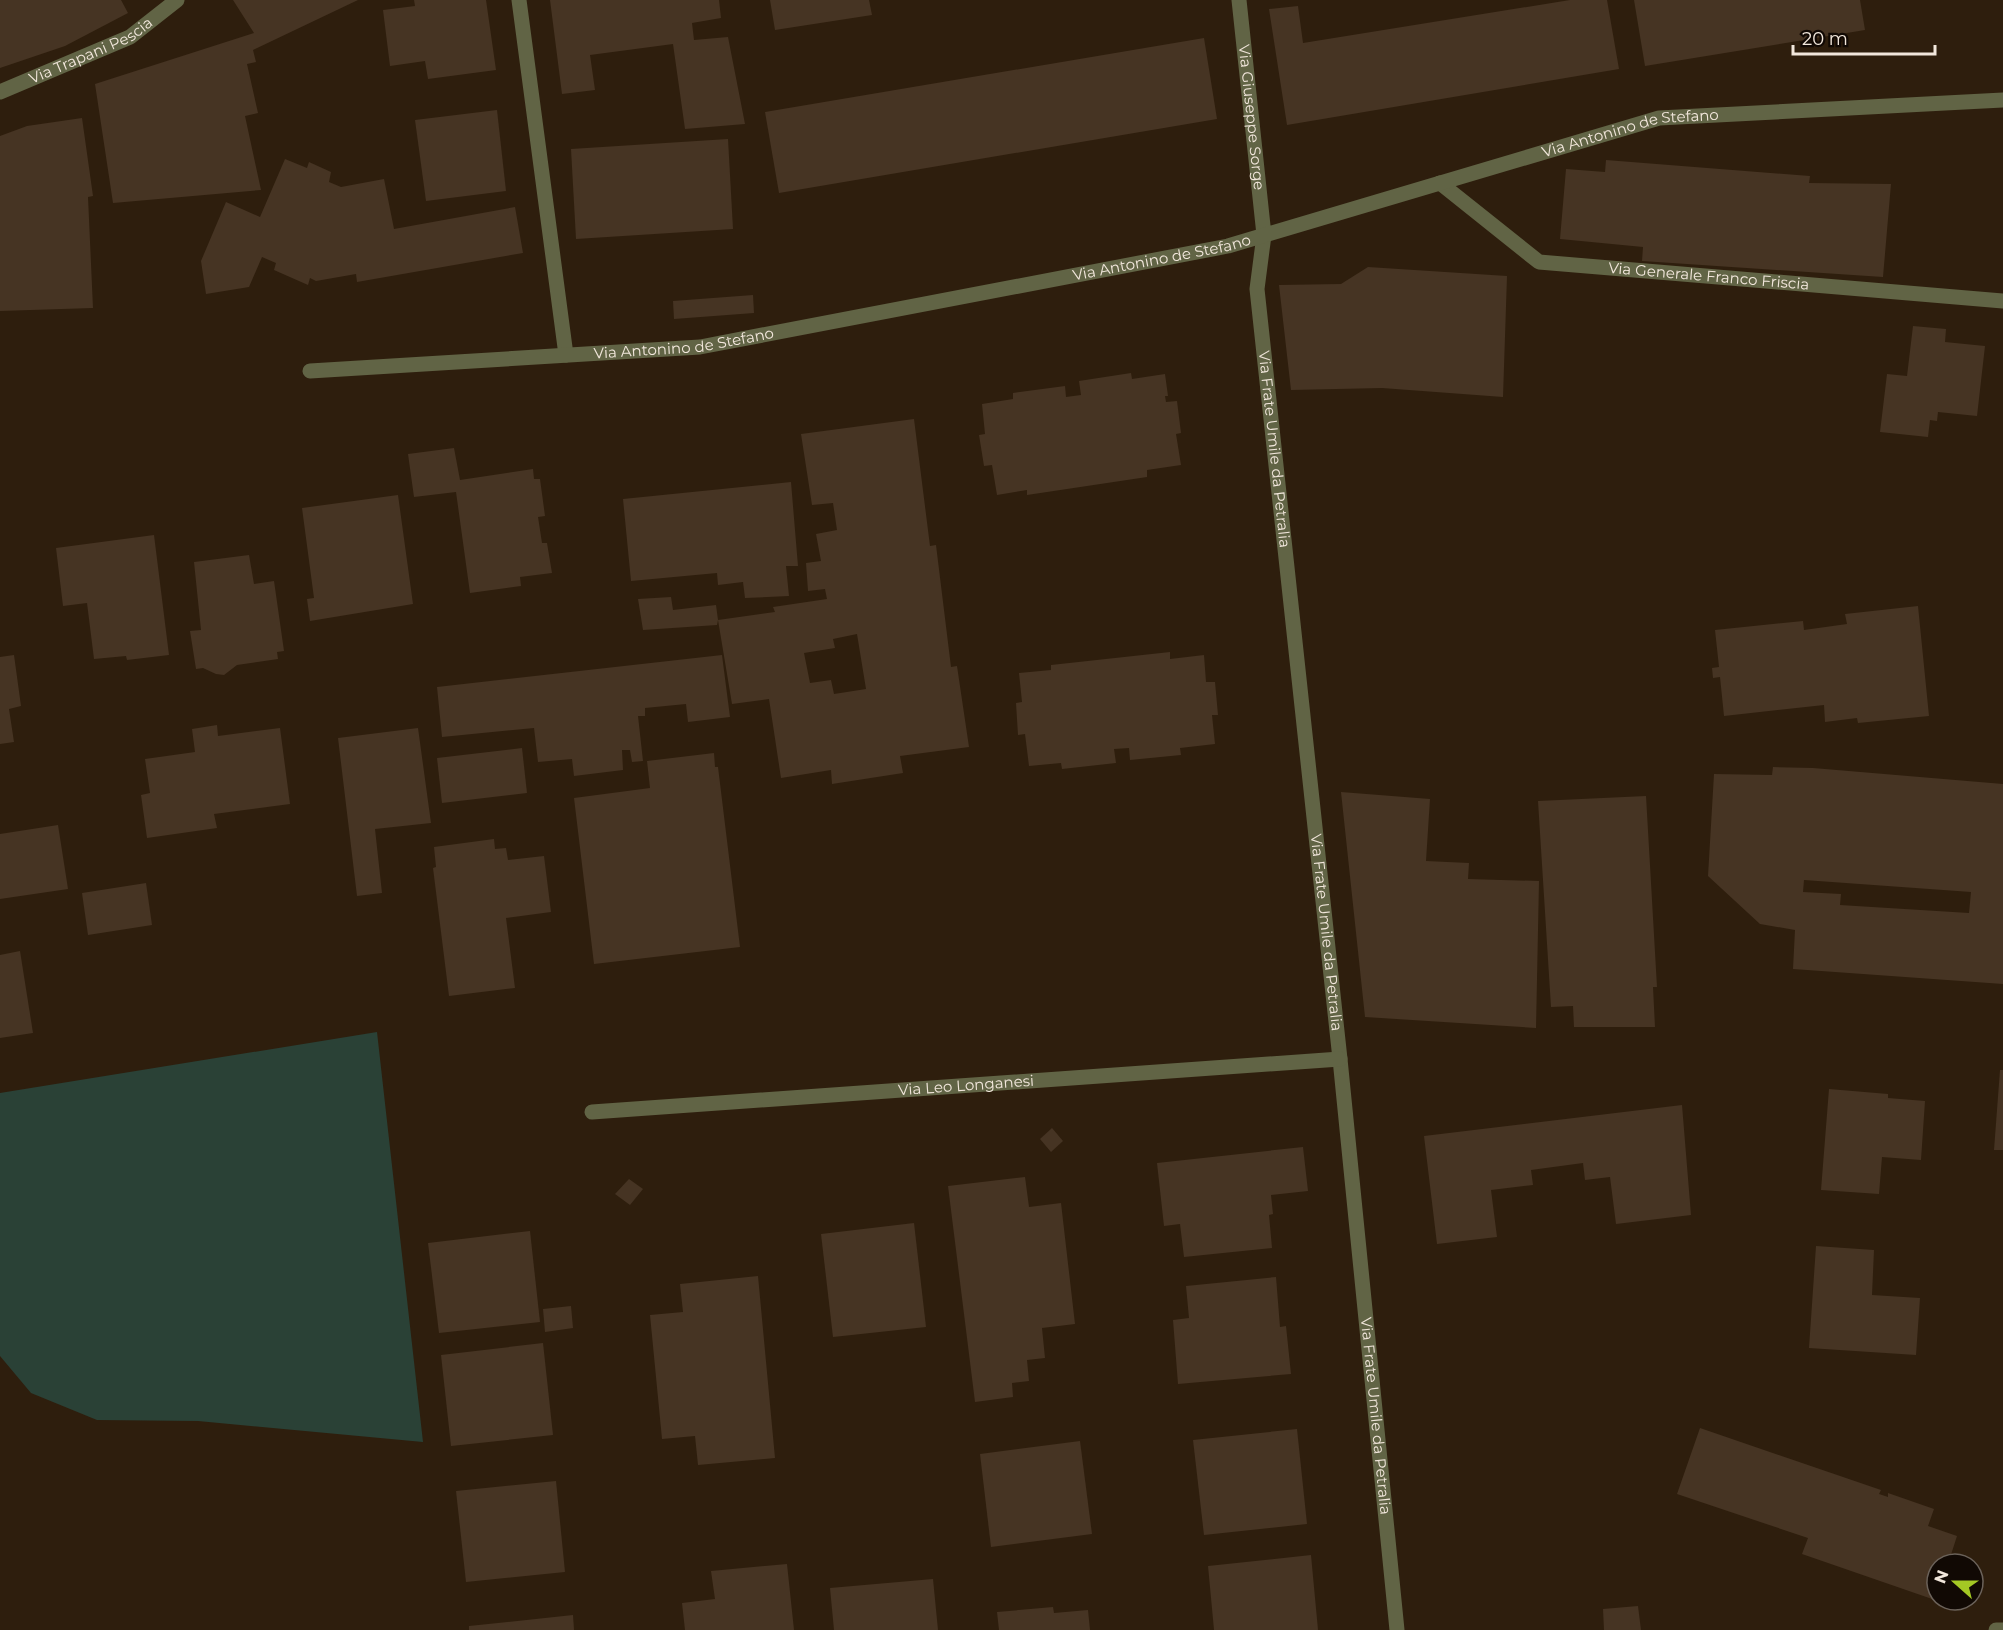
<svg xmlns="http://www.w3.org/2000/svg" width="2003" height="1630" font-family="Montserrat,sans-serif">
<style>
.green{fill:#2a4136}
.building{fill:#463423;fill-rule:evenodd}
.lines{fill:none;stroke-linecap:round;stroke-linejoin:round}
.minor{stroke:#616445;stroke-width:15}
.labels{text-anchor:middle;stroke-width:6;stroke-linejoin:round;paint-order:stroke}
.street-label{font-size:15px;fill:#f2e7dc;stroke:#110904}
</style>
<rect width="100%" height="100%" fill="#2e1e0d"/>
<path class="green" d="M 377,1032 L 423,1442 L 198,1421 L 97,1420 L 31,1393 L 0,1356 L 0,1093 Z"/>
<g class="building">
<path d="M 0,0 L 121,0 L 128,13 L 65,46 L 0,68 Z"/>
<path d="M 233,0 L 358,0 L 253,50 L 256,62 L 247,64 L 258,113 L 245,116 L 261,190 L 113,203 L 95,84 L 254,33 Z"/>
<path d="M 414,0 L 486,0 L 496,70 L 428,79 L 425,61 L 390,66 L 383,10 L 415,6 Z"/>
<path d="M 550,0 L 719,0 L 721,18 L 692,23 L 694,40 L 728,37 L 745,124 L 685,129 L 673,44 L 590,55 L 595,90 L 562,94 Z"/>
<path d="M 770,0 L 869,0 L 872,15 L 775,30 Z"/>
<path d="M 1570,0 L 1607,0 L 1619,69 L 1287,125 L 1269,9 L 1298,6 L 1303,43 Z"/>
<path d="M 1634,0 L 1860,0 L 1865,30 L 1645,66 Z"/>
<path d="M 1204,38 L 1217,119 L 779,193 L 765,112 Z"/>
<path d="M 497,110 L 506,191 L 426,201 L 415,120 Z"/>
<path d="M 82,118 L 93,196 L 88,197 L 93,308 L 0,311 L 0,136 L 27,126 Z"/>
<path d="M 728,139 L 733,229 L 576,239 L 571,149 Z"/>
<path d="M 285,159 L 307,168 L 309,162 L 331,172 L 329,182 L 341,187 L 384,179 L 394,229 L 515,207 L 523,253 L 357,282 L 356,274 L 316,281 L 310,278 L 308,285 L 274,270 L 276,263 L 262,257 L 249,287 L 206,294 L 201,261 L 226,202 L 260,217 Z"/>
<path d="M 1606,160 L 1810,176 L 1809,183 L 1891,184 L 1883,277 L 1642,261 L 1643,247 L 1560,239 L 1566,169 L 1605,172 Z"/>
<path d="M 1368,267 L 1507,276 L 1503,397 L 1382,388 L 1291,390 L 1279,285 L 1341,284 Z"/>
<path d="M 753,295 L 754,313 L 674,319 L 673,301 Z"/>
<path d="M 1913,326 L 1946,329 L 1945,342 L 1985,346 L 1977,416 L 1938,412 L 1937,421 L 1930,420 L 1928,437 L 1880,432 L 1887,374 L 1907,376 Z"/>
<path d="M 1131,373 L 1132,379 L 1165,374 L 1168,396 L 1165,396 L 1166,402 L 1177,401 L 1181,433 L 1176,434 L 1181,465 L 1147,470 L 1147,477 L 1027,495 L 1027,490 L 997,495 L 992,465 L 984,466 L 979,435 L 985,434 L 982,404 L 1013,399 L 1013,393 L 1065,386 L 1066,397 L 1081,395 L 1079,381 Z"/>
<path d="M 914,419 L 930,546 L 936,545 L 951,667 L 957,666 L 969,747 L 900,756 L 903,773 L 832,784 L 831,770 L 781,778 L 769,699 L 732,704 L 718,620 L 717,625 L 643,630 L 638,599 L 671,597 L 673,610 L 716,605 L 718,620 L 775,612 L 773,607 L 827,599 L 825,589 L 808,591 L 806,563 L 821,561 L 816,534 L 837,530 L 833,503 L 812,505 L 801,434 ZM 857,634 L 866,689 L 834,694 L 831,680 L 810,683 L 804,653 L 835,648 L 833,639 Z"/>
<path d="M 454,448 L 460,480 L 533,469 L 534,479 L 540,479 L 545,516 L 538,517 L 542,543 L 547,543 L 552,573 L 520,577 L 521,586 L 470,593 L 456,492 L 414,497 L 408,454 Z"/>
<path d="M 791,482 L 798,566 L 786,566 L 789,596 L 745,598 L 743,582 L 718,585 L 717,573 L 631,581 L 623,499 Z"/>
<path d="M 398,495 L 413,604 L 310,621 L 307,599 L 314,598 L 302,508 Z"/>
<path d="M 154,535 L 169,655 L 127,660 L 126,656 L 94,659 L 87,603 L 63,606 L 56,548 Z"/>
<path d="M 249,555 L 254,584 L 274,581 L 284,651 L 277,652 L 278,659 L 237,665 L 224,675 L 216,674 L 203,668 L 196,669 L 190,631 L 201,630 L 194,562 Z"/>
<path d="M 1918,606 L 1929,716 L 1858,723 L 1857,718 L 1825,722 L 1824,705 L 1724,716 L 1720,677 L 1713,678 L 1712,668 L 1719,667 L 1715,630 L 1803,621 L 1804,630 L 1847,624 L 1845,614 Z"/>
<path d="M 1170,652 L 1170,659 L 1204,655 L 1206,682 L 1215,682 L 1218,715 L 1212,715 L 1215,744 L 1180,748 L 1181,755 L 1130,760 L 1129,748 L 1114,749 L 1116,763 L 1062,769 L 1061,763 L 1029,766 L 1025,734 L 1018,735 L 1016,703 L 1022,702 L 1019,673 L 1051,670 L 1051,665 Z"/>
<path d="M 14,655 L 21,706 L 9,709 L 14,742 L 0,744 L 0,657 Z"/>
<path d="M 722,655 L 730,717 L 688,722 L 686,704 L 645,708 L 645,716 L 638,716 L 643,761 L 632,762 L 630,750 L 622,750 L 623,770 L 574,776 L 572,759 L 538,762 L 534,728 L 442,737 L 437,687 Z"/>
<path d="M 217,725 L 218,736 L 280,728 L 290,804 L 214,814 L 217,828 L 147,838 L 141,795 L 150,793 L 145,759 L 195,752 L 192,729 Z"/>
<path d="M 418,728 L 431,823 L 375,829 L 382,893 L 357,896 L 338,738 Z"/>
<path d="M 522,748 L 527,793 L 442,803 L 437,758 Z"/>
<path d="M 714,753 L 715,767 L 718,767 L 740,947 L 594,964 L 574,798 L 650,788 L 647,761 Z"/>
<path d="M 1773,767 L 1813,768 L 2003,784 L 2003,984 L 1793,969 L 1795,930 L 1760,924 L 1708,876 L 1714,774 L 1772,775 ZM 1804,880 L 1971,892 L 1969,913 L 1840,905 L 1841,894 L 1803,892 Z"/>
<path d="M 1341,792 L 1430,799 L 1426,861 L 1469,863 L 1468,879 L 1539,881 L 1536,1028 L 1365,1017 Z"/>
<path d="M 1646,796 L 1657,987 L 1653,987 L 1655,1027 L 1574,1027 L 1573,1006 L 1551,1007 L 1538,801 Z"/>
<path d="M 58,825 L 68,889 L 0,899 L 0,834 Z"/>
<path d="M 494,839 L 495,849 L 506,848 L 508,860 L 544,856 L 551,912 L 506,918 L 515,988 L 449,996 L 433,868 L 436,867 L 434,847 Z"/>
<path d="M 146,883 L 152,925 L 88,935 L 82,893 Z"/>
<path d="M 20,951 L 33,1033 L 0,1038 L 0,955 Z"/>
<path d="M 2000,1070 L 2003,1070 L 2003,1150 L 1994,1150 Z"/>
<path d="M 1829,1089 L 1888,1094 L 1888,1098 L 1925,1101 L 1921,1160 L 1882,1157 L 1879,1194 L 1821,1190 Z"/>
<path d="M 1682,1105 L 1691,1215 L 1616,1224 L 1610,1177 L 1585,1180 L 1583,1163 L 1531,1170 L 1533,1185 L 1491,1190 L 1497,1237 L 1437,1244 L 1424,1136 Z"/>
<path d="M 1052,1128 L 1063,1141 L 1051,1152 L 1040,1139 Z"/>
<path d="M 1303,1147 L 1308,1191 L 1271,1195 L 1273,1214 L 1269,1215 L 1272,1248 L 1184,1257 L 1180,1224 L 1164,1226 L 1157,1163 Z"/>
<path d="M 1025,1177 L 1029,1207 L 1061,1203 L 1075,1324 L 1042,1328 L 1045,1358 L 1027,1360 L 1029,1381 L 1012,1383 L 1013,1397 L 975,1402 L 948,1186 Z"/>
<path d="M 629,1179 L 643,1189 L 630,1205 L 615,1194 Z"/>
<path d="M 914,1223 L 926,1327 L 833,1337 L 821,1234 Z"/>
<path d="M 530,1231 L 540,1322 L 439,1333 L 428,1243 Z"/>
<path d="M 1816,1246 L 1874,1250 L 1872,1295 L 1920,1298 L 1916,1355 L 1809,1348 Z"/>
<path d="M 758,1276 L 775,1458 L 698,1465 L 695,1436 L 662,1439 L 650,1315 L 683,1312 L 680,1284 Z"/>
<path d="M 1276,1277 L 1280,1327 L 1286,1326 L 1291,1374 L 1178,1384 L 1173,1320 L 1189,1318 L 1186,1286 Z"/>
<path d="M 571,1306 L 573,1328 L 545,1332 L 543,1309 Z"/>
<path d="M 543,1343 L 553,1435 L 451,1446 L 441,1355 Z"/>
<path d="M 1700,1428 L 1881,1490 L 1879,1494 L 1888,1497 L 1888,1493 L 1934,1509 L 1928,1526 L 1957,1536 L 1948,1564 L 1937,1564 L 1935,1600 L 1802,1554 L 1808,1538 L 1677,1494 Z"/>
<path d="M 1297,1429 L 1307,1524 L 1204,1535 L 1193,1440 Z"/>
<path d="M 1080,1441 L 1092,1534 L 991,1547 L 980,1454 Z"/>
<path d="M 556,1481 L 565,1572 L 466,1582 L 456,1491 Z"/>
<path d="M 1311,1555 L 1318,1630 L 1214,1630 L 1208,1566 Z"/>
<path d="M 787,1564 L 794,1630 L 685,1630 L 682,1603 L 715,1599 L 711,1571 Z"/>
<path d="M 933,1579 L 938,1630 L 834,1630 L 830,1588 Z"/>
<path d="M 1638,1606 L 1641,1630 L 1604,1630 L 1603,1609 Z"/>
<path d="M 1053,1607 L 1054,1613 L 1088,1610 L 1090,1630 L 999,1630 L 997,1612 Z"/>
<path d="M 573,1615 L 574,1630 L 469,1630 L 469,1626 Z"/>
</g>
<g class="lines">
<g class="minor">
<path d="M 519,0 L 566,355"/>
<path id="s1" d="M 1239,0 L 1264,235 L 1257,289 L 1340,1059 L 1397,1630"/>
<path id="s2" d="M 0,92 L 130,37 L 177,0"/>
<path id="s3" d="M 1440,183 L 1539,262 L 2003,301"/>
<path id="s4" d="M 310,371 L 700,347 L 1228,246 L 1659,118 L 2003,100"/>
<path id="s5" d="M 592,1112 L 1340,1059"/>
<path d="M 1996,1630 L 2003,1630"/>
</g>
</g>
<g class="labels">
<g class="street-label">
<text dy="5" stroke="none"><textPath href="#s2" startOffset="100">Via Trapani Pescia</textPath></text>
<text dy="5" stroke="none"><textPath href="#s1" startOffset="118">Via Giuseppe Sorge</textPath></text>
<text dy="5" stroke="none"><textPath href="#s4" startOffset="1347">Via Antonino de Stefano</textPath></text>
<text dy="5" stroke="none"><textPath href="#s4" startOffset="861">Via Antonino de Stefano</textPath></text>
<text dy="5" stroke="none"><textPath href="#s3" startOffset="297">Via Generale Franco Friscia</textPath></text>
<text dy="5" stroke="none"><textPath href="#s4" startOffset="375">Via Antonino de Stefano</textPath></text>
<text dy="5" stroke="none"><textPath href="#s1" startOffset="452">Via Frate Umile da Petralia</textPath></text>
<text dy="5" stroke="none"><textPath href="#s1" startOffset="938">Via Frate Umile da Petralia</textPath></text>
<text dy="5" stroke="none"><textPath href="#s5" startOffset="375">Via Leo Longanesi</textPath></text>
<text dy="5" stroke="none"><textPath href="#s1" startOffset="1424">Via Frate Umile da Petralia</textPath></text>
</g>
</g>
<g transform="translate(1955 1582) rotate(291)"><circle r="28" fill="#110904" stroke="#6b625a" stroke-width="1.5"/>
<path d="M0-4.5L10 22L0 15L-10 22Z" fill="#a4c824"/>
<text y="-9" font-size="16" font-weight="bold" text-anchor="middle" fill="#f2e7dc">N</text>
</g>
<path d="M1793 45v9h142v-9" fill="none" stroke="#f2e7dc" stroke-width="3"/>
<text x="1802" y="45" font-size="18" fill="#f2e7dc" stroke="#110904" stroke-width="4.5" paint-order="stroke">20 m</text>
</svg>
